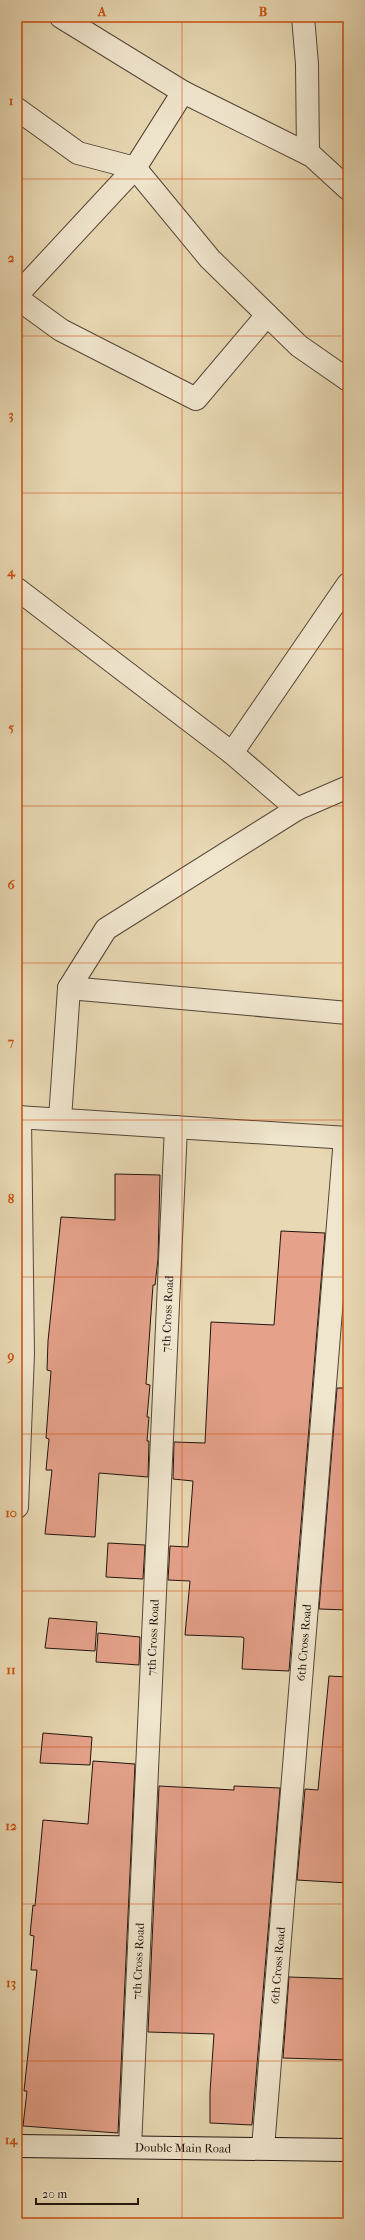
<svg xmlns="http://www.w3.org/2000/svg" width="365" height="2240" font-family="'IM FELL French Canon',serif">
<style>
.building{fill:#e5a18a;stroke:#21150e}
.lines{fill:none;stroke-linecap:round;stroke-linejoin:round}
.street-casing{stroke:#534637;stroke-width:24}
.secondary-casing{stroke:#21150e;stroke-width:24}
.street{stroke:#f0e6ce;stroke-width:22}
.secondary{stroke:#f0e6ce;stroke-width:22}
.grid{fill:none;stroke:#ca4f0c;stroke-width:1;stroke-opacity:0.55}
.labels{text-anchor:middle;stroke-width:3.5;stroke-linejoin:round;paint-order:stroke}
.street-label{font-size:12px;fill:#21150e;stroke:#f0e6ce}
.neatline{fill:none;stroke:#ca4f0c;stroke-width:1.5}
.grid-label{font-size:13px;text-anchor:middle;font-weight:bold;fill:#ca4f0c}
</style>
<rect width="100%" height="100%" fill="#e8d8b3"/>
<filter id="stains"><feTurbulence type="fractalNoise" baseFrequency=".005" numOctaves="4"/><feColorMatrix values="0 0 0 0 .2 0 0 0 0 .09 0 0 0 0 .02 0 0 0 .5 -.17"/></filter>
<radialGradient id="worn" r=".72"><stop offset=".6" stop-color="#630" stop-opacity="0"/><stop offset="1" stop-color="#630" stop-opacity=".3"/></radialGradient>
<g class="building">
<path d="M 115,1174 L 160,1175 L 158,1259 L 155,1285 L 153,1285 L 146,1384 L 150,1385 L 147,1417 L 149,1417 L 147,1441 L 149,1441 L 148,1477 L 99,1473 L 95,1537 L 45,1534 L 52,1470 L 46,1470 L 49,1439 L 46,1438 L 51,1371 L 47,1370 L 48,1341 L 61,1217 L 115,1220 Z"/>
<path d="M 281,1231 L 325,1233 L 289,1671 L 242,1669 L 244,1638 L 242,1637 L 185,1635 L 190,1581 L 168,1580 L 170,1546 L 188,1547 L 193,1481 L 173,1479 L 174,1442 L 205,1443 L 211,1322 L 274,1325 Z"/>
<path d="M 337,1388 L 348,1388 L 348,1610 L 319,1609 Z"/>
<path d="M 108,1543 L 145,1545 L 143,1579 L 106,1577 Z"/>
<path d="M 49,1618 L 97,1622 L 95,1651 L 45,1648 Z"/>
<path d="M 98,1633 L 140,1637 L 139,1665 L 96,1662 Z"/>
<path d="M 329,1676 L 348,1677 L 348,1883 L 297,1880 L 305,1789 L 318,1790 Z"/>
<path d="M 43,1733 L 92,1737 L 90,1765 L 40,1763 Z"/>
<path d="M 93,1761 L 135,1764 L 118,2133 L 23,2126 L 27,2091 L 24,2091 L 37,1970 L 31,1970 L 34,1936 L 30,1935 L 33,1905 L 35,1906 L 43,1820 L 88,1824 Z"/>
<path d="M 159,1786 L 234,1790 L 234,1786 L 280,1788 L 252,2125 L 210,2123 L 210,2092 L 214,2034 L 148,2032 Z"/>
<path d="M 289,1977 L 348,1979 L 348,2060 L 283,2058 Z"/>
</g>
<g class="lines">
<defs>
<g id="street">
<path d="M 61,17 L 183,92 L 312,156 L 348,189"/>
<path d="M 303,17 L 307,64 L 308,154"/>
<path d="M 17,109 L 78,153 L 135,168 L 210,259 L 299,346 L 348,380"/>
<path d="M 17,295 L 135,168 L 183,92"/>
<path d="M 17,298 L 61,330 L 196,399 L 267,315"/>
<path d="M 17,589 L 232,753 L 297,809"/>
<path d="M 232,753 L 348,584"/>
<path d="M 69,988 L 106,929 L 297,809 L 348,787"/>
<path d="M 17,1117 L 348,1138"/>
<path d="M 60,1119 L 69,988 L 348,1013"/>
<path d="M 17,1507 L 23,1354 L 20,1117"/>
<path id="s1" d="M 130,2147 L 176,1127"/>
<path id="s2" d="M 263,2148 L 345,1138"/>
</g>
<g id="secondary">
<path id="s3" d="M 17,2146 L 348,2150"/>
</g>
</defs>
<use href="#street" class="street-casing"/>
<use href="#secondary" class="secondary-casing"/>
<use href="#street" class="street"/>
<use href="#secondary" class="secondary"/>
</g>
<path class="grid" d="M 182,17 L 182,2223M 17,179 L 348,179M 17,336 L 348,336M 17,493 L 348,493M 17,649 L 348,649M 17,806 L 348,806M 17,963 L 348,963M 17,1120 L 348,1120M 17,1277 L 348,1277M 17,1434 L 348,1434M 17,1591 L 348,1591M 17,1747 L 348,1747M 17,1904 L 348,1904M 17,2061 L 348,2061"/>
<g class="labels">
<g class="street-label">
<text dy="4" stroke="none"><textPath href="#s1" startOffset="834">7th Cross Road</textPath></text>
<text dy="4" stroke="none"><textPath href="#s1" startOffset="510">7th Cross Road</textPath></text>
<text dy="4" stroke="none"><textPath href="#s2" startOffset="507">6th Cross Road</textPath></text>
<text dy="4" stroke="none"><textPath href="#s1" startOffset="186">7th Cross Road</textPath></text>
<text dy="4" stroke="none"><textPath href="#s2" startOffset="183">6th Cross Road</textPath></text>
<text dy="4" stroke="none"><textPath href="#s3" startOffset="166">Double Main Road</textPath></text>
</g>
</g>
<rect width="365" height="2240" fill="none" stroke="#e8d8b3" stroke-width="44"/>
<path d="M36 2198v6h102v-6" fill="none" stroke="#21150e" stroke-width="2"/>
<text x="42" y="2198" font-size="12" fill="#21150e" stroke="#f0e6ce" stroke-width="3" paint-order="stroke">20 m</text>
<rect x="22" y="22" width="321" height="2196" class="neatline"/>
<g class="grid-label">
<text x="102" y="16">A</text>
<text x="263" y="16">B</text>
<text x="11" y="105">1</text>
<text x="11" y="262">2</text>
<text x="11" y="419">3</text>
<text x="11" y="576">4</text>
<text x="11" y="732">5</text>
<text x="11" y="889">6</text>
<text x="11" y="1046">7</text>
<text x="11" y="1203">8</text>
<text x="11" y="1360">9</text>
<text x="11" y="1517">10</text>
<text x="11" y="1674">11</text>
<text x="11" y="1830">12</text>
<text x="11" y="1987">13</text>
<text x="11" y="2144">14</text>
</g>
<rect width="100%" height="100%" filter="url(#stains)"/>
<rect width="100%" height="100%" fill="url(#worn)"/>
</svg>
